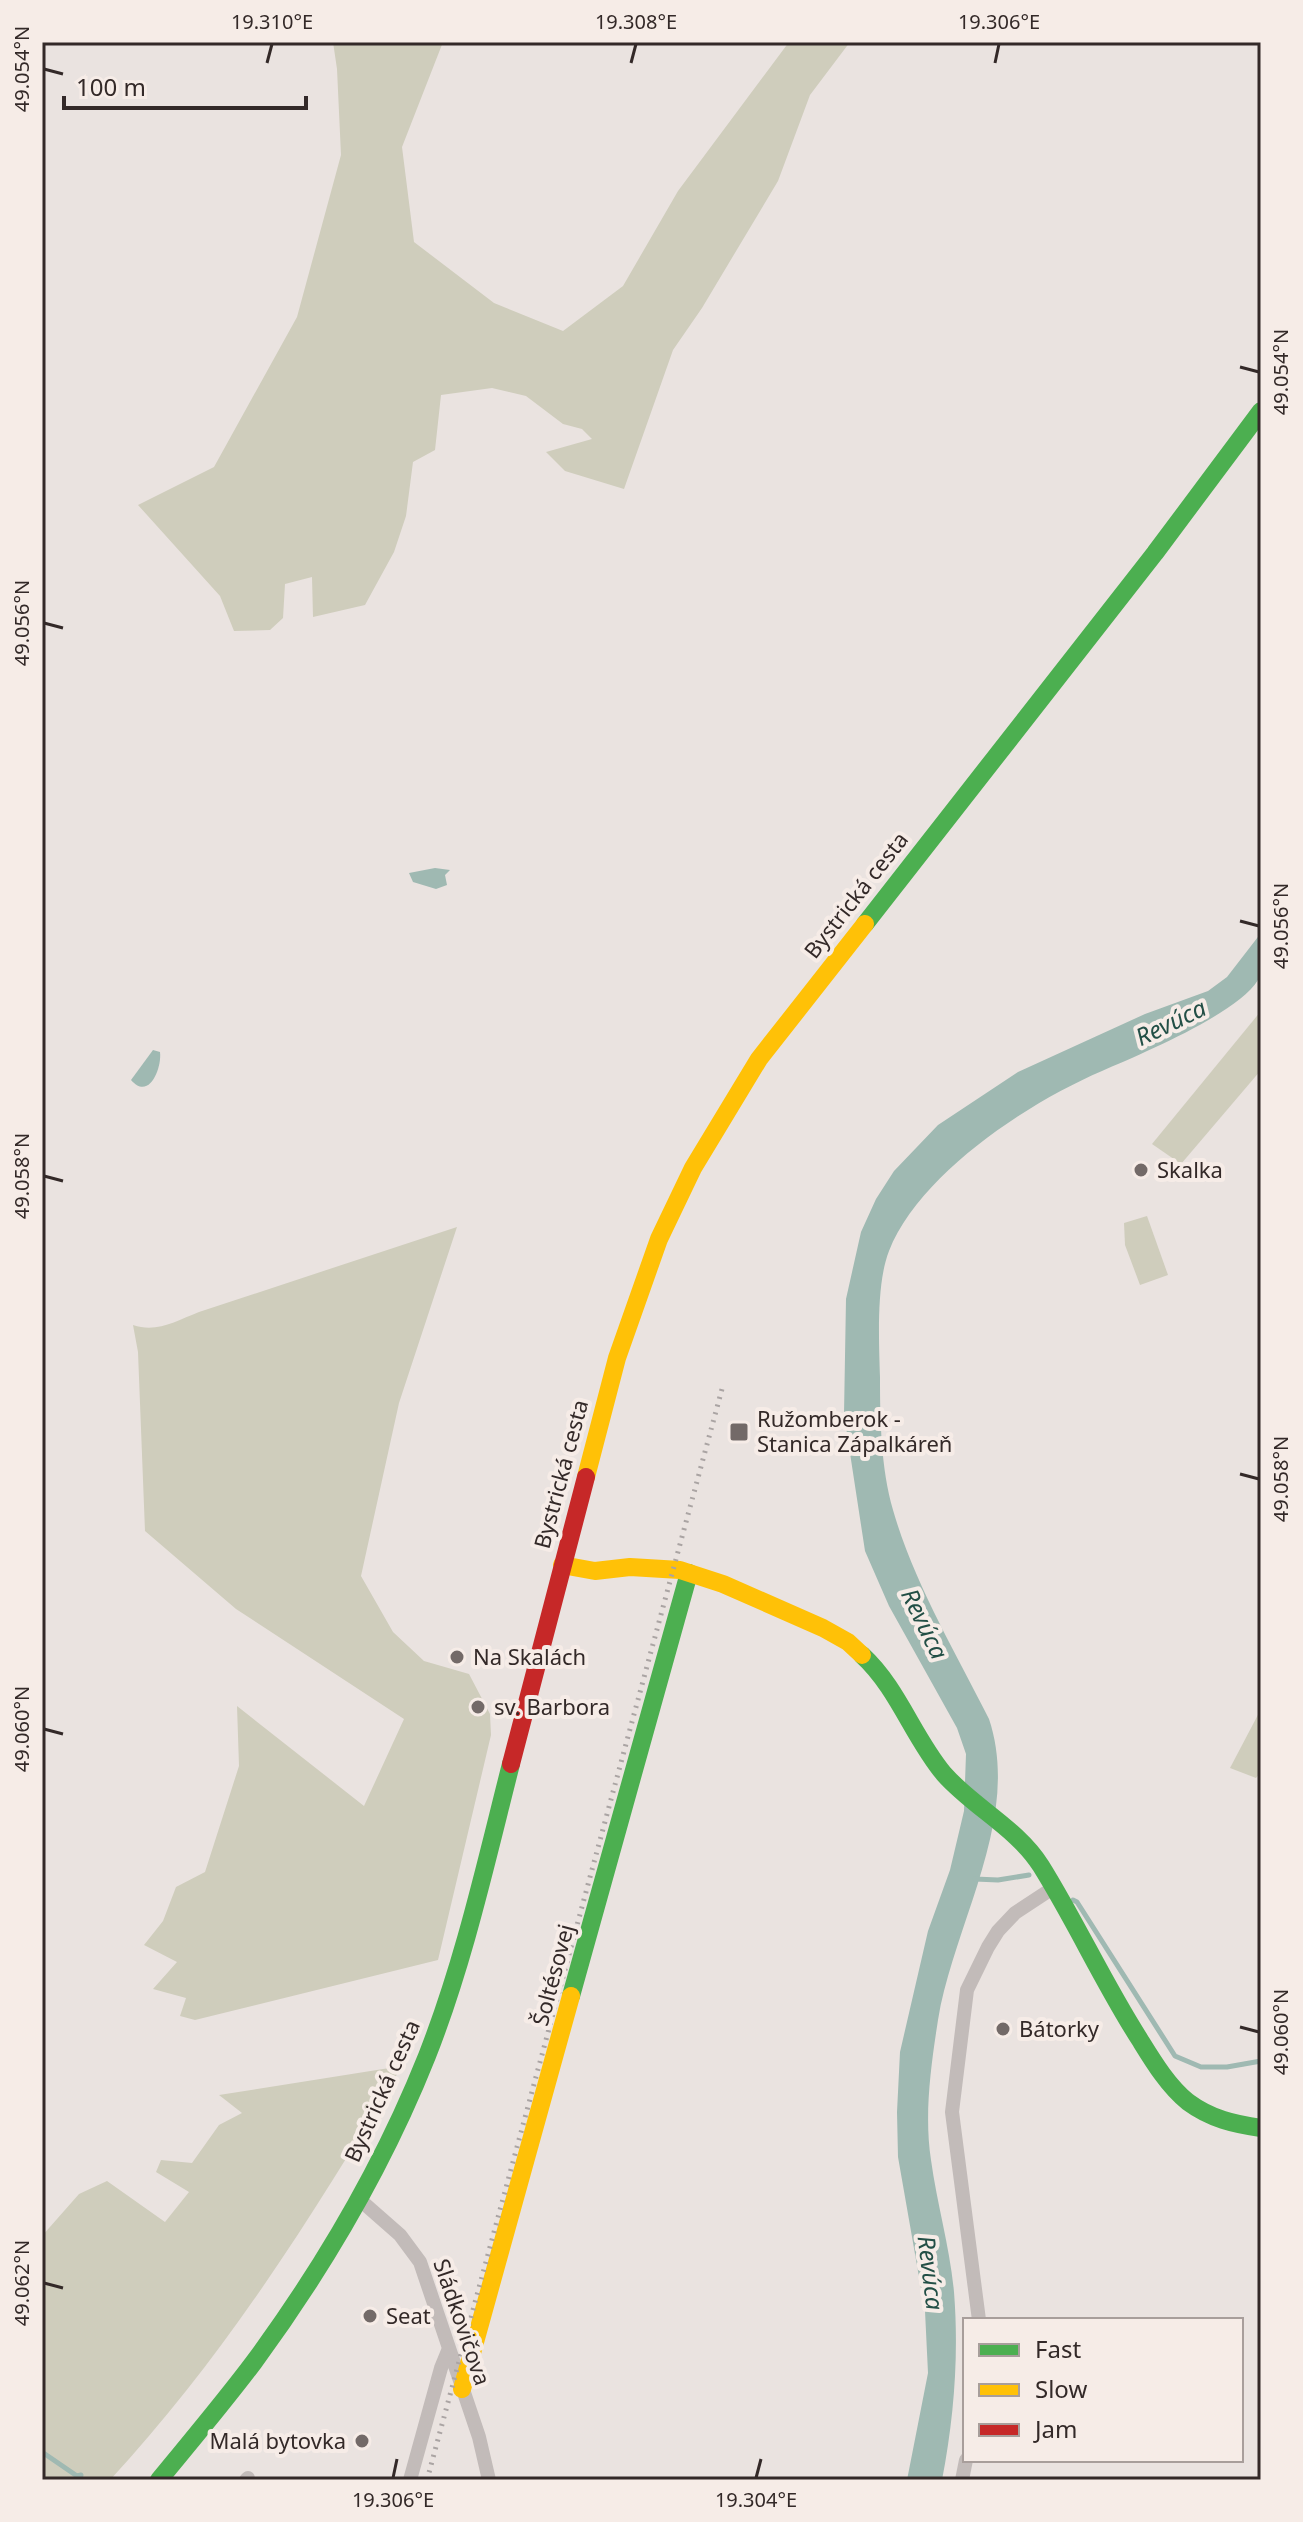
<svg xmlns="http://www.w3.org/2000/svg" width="1303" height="2522" font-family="'Noto Sans',sans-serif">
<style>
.green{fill:#cfcdbc}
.water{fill:#9fb9b2}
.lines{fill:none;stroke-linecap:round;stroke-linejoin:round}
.stream{stroke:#9fb9b2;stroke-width:5}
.street{stroke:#c2bbb9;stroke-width:14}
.fast{stroke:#4caf50;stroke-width:18}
.slow{stroke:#ffc107;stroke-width:18}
.jam{stroke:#c62828;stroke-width:18}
.rail{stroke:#aaa4a3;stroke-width:5;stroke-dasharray:2 6;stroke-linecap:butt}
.ticks{fill:none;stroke:#332928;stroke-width:3}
.poi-dot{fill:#736a68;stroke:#f6ece7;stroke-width:3}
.labels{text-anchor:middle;stroke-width:8;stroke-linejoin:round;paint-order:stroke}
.street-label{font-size:22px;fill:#332928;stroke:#f6ece7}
.poi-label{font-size:22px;fill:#332928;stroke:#f6ece7;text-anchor:start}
.water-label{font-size:24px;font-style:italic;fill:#234f46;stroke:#f6ece7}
.neatline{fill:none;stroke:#332928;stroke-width:3}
.ticks-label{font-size:20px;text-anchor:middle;fill:#332928}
</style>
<rect width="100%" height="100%" fill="#eae3e0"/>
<g class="green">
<path d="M 333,42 L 443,42 L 402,147 L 414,242 L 494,303 L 563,331 L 623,286 L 678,191 L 789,42 L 850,42 L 810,95 L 778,181 L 702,308 L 673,350 L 624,489 L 565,471 L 546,452 L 592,439 L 582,429 L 563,424 L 526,396 L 492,388 L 441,395 L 435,450 L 413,462 L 406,516 L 394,552 L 365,605 L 313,617 L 312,577 L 285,584 L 283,618 L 270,630 L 234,631 L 220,596 L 138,505 L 214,467 L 297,317 L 341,155 L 337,69 Z"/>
<path d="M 1261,1011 L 1261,1070 L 1181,1164 L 1152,1144 Z"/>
<path d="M 1147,1216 L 1168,1275 L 1140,1285 L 1125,1245 L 1124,1223 Z"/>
<path d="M 457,1227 L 399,1403 L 361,1576 L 393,1632 L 424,1661 L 469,1674 L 490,1714 L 491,1735 L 438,1960 L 195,2020 L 180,2016 L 186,1998 L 153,1989 L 177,1962 L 144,1945 L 163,1921 L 176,1887 L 205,1872 L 239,1766 L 237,1706 L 364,1806 L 404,1719 L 236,1609 L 145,1531 L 138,1352 L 133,1325 C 157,1333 176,1321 199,1312 Z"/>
<path d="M 1261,1709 L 1261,1772 L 1256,1778 L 1230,1768 Z"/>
<path d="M 402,2066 C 316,2211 225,2356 110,2480 L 42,2480 L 42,2236 L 79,2194 L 107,2181 L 165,2222 L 189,2192 L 156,2172 L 161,2160 L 192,2163 L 219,2125 L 242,2113 L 219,2095 Z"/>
</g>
<g class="water">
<path d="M 435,868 L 450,870 L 445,875 L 447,885 L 436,889 L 413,882 L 409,873 Z"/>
<path d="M 1261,933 C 1261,946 1265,969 1258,980 C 1237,1014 1141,1054 1102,1071 C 1029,1102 919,1174 889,1251 C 876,1284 879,1342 880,1377 C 880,1421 881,1468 893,1510 C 914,1583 955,1651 989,1719 C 1022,1818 954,1923 938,2020 C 931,2065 924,2115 931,2160 C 937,2204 950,2248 954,2292 C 959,2355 954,2418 942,2480 L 907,2480 L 928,2373 L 925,2311 L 898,2157 L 897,2112 L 900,2052 L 928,1931 L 950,1870 L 964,1811 L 966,1754 L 957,1728 L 889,1606 L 865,1551 L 844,1414 L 846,1299 L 861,1232 L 876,1199 L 894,1171 L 938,1125 L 1018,1072 L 1145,1014 L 1208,991 L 1227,977 Z"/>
<path d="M 153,1050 L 160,1052 C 162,1068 149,1101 131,1080 Z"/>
</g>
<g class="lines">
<g class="stream">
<path d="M 975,1879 L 998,1880 L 1029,1875"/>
<path d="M 1073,1900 L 1077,1902 L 1175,2056 L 1201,2067 L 1227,2067 L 1261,2061"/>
<path d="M 42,2452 L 77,2476 L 81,2475 L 80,2480 L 83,2480"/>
</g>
<g class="street">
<path d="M 359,2199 L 400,2235 L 420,2262 L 479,2437 L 489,2480"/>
<path d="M 979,2320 L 952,2112 L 967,1990 L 988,1947 L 998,1931 L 1015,1913 L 1053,1888"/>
<path d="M 246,2480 L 248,2478"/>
<path d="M 410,2480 L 441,2368 L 448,2351"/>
<path d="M 962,2480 L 966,2460"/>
</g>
<g class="fast">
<path d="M 865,924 L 1155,553 L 1261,411"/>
<path d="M 862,1655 C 898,1688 913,1737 944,1774 C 973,1807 1017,1828 1041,1866 C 1076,1922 1104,1984 1140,2040 C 1153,2061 1168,2086 1188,2102 C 1211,2119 1234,2124 1261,2128"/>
<path d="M 571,1996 L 689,1573"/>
<path d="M 159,2480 C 191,2441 224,2402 254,2362 C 323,2268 384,2164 427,2056 C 464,1962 486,1862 511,1764"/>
</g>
<g class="slow">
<path d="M 586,1477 L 617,1358 L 659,1239 L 693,1168 L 759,1059 L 865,924"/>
<path d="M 562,1565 L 595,1571 L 630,1567 L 680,1570 L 723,1584 L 823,1628 L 848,1642 L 862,1655"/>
<path d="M 462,2389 L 571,1996"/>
</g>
<path class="jam" d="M 511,1764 L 586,1477"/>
<path class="rail" d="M 427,2480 L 722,1389"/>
</g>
<path class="ticks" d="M 267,63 L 272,44M 631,63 L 636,44M 995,63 L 999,44M 44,69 L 63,74M 1240,367 L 1259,372M 44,623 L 63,628M 1240,921 L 1259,926M 44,1176 L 63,1181M 1240,1474 L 1259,1479M 44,1729 L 63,1734M 1240,2027 L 1259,2032M 44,2283 L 63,2288M 393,2478 L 397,2459M 756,2478 L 761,2459"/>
<g class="poi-dot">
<circle cx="1141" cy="1170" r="8"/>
<rect x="729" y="1422" width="20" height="20" rx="4"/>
<circle cx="457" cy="1657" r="8"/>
<circle cx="478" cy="1707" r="8"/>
<circle cx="1003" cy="2029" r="8"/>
<circle cx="370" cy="2316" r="8"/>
<circle cx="362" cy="2441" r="8"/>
</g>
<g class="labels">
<g class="street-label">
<text transform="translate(856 895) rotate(-52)" y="8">Bystrická cesta</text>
<text transform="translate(561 1474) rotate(-75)" y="8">Bystrická cesta</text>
<text transform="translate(553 1975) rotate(-75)" y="8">Šoltésovej</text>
<text transform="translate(382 2091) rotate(-66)" y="8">Bystrická cesta</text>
<text transform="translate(462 2322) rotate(71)" y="8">Sládkovičova</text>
</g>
<g class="poi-label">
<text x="1157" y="1178">Skalka</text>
<text x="757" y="1427">Ružomberok -<tspan x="757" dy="25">Stanica Zápalkáreň</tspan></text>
<text x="473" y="1665">Na Skalách</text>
<text x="494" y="1715">sv. Barbora</text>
<text x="1019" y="2037">Bátorky</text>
<text x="386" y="2324">Seat</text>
<text x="346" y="2449" text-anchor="end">Malá bytovka</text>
</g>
<g class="water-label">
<text transform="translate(1171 1023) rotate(-26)" y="8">Revúca</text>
<text transform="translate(924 1624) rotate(64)" y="8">Revúca</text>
<text transform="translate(930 2273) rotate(83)" y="8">Revúca</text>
</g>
</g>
<rect width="1303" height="2522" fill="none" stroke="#f6ece7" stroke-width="88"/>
<rect x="963" y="2318" width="280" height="144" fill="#f6ece7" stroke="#a89e9b" stroke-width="2"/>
<rect x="979" y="2344" width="40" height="12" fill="#4caf50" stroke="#a89e9b" stroke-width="2"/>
<text x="1035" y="2358" font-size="24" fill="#332928">Fast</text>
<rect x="979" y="2384" width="40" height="12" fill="#ffc107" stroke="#a89e9b" stroke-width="2"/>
<text x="1035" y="2398" font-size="24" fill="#332928">Slow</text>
<rect x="979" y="2424" width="40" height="12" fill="#c62828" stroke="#a89e9b" stroke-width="2"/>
<text x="1035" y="2438" font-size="24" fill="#332928">Jam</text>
<path d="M64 96v12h242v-12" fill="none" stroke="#332928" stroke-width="4"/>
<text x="76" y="96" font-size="24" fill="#332928" stroke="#f6ece7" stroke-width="6" paint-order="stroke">100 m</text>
<rect x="44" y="44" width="1215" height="2434" class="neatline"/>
<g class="ticks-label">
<text x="272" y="29">19.310°E</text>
<text x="636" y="29">19.308°E</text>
<text x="999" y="29">19.306°E</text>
<text transform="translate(22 69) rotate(-90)" y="7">49.054°N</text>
<text transform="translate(1281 372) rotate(-90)" y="7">49.054°N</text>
<text transform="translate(22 623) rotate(-90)" y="7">49.056°N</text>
<text transform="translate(1281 926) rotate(-90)" y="7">49.056°N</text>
<text transform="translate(22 1176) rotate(-90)" y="7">49.058°N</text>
<text transform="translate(1281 1479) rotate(-90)" y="7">49.058°N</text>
<text transform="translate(22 1729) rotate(-90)" y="7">49.060°N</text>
<text transform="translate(1281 2032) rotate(-90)" y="7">49.060°N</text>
<text transform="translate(22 2283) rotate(-90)" y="7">49.062°N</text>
<text x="393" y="2507">19.306°E</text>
<text x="756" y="2507">19.304°E</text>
</g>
</svg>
